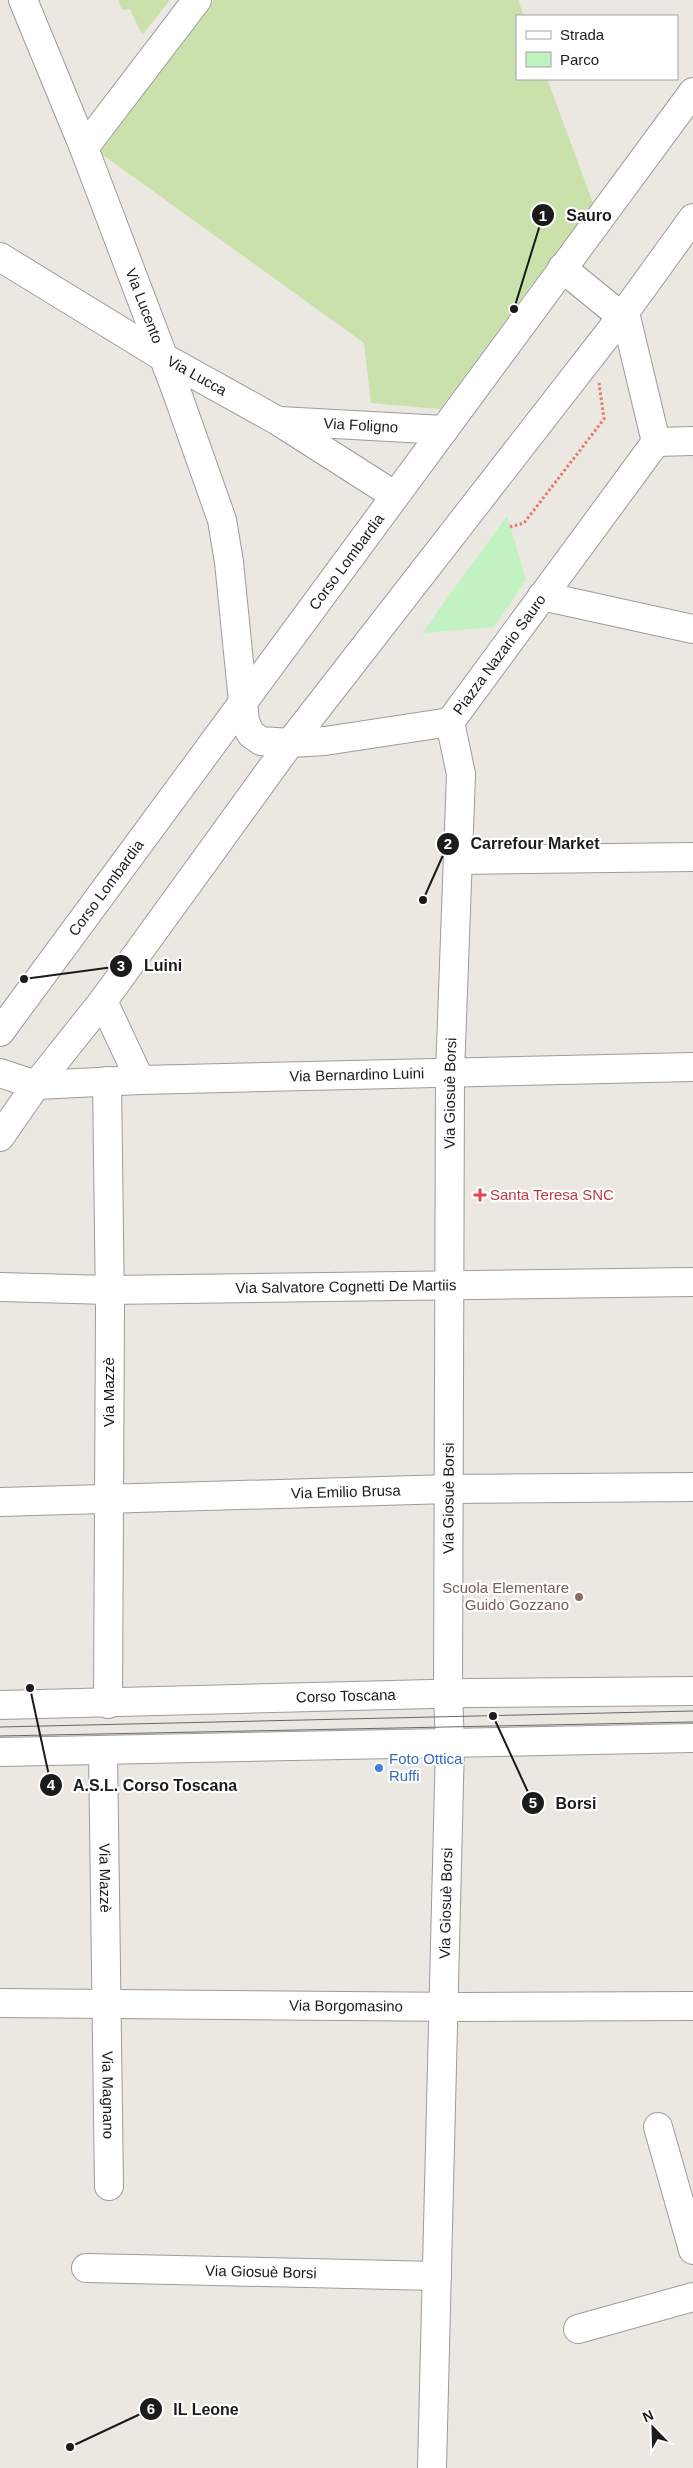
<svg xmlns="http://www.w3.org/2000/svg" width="693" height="2468" font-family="Arial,sans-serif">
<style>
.grass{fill:#cae1ac}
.park{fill:#c2f2c1}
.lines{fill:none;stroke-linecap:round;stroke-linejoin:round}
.minor-casing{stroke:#9c9c9c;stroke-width:30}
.path{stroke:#e97674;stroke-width:3;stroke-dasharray:2.5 2.5;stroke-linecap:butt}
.minor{stroke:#fff;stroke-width:28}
.tram{stroke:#696969;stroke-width:1}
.health-dot{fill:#e0444e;stroke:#fff;stroke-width:2}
.education-dot{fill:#8d6e63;stroke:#fff;stroke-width:2}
.shop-dot{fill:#3f7fe0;stroke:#fff;stroke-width:2}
.labels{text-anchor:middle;stroke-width:4.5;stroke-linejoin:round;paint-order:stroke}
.street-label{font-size:15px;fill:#1b1b1b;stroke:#fff}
.health-label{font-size:15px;fill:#be3a42;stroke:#fff;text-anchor:start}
.education-label{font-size:15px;fill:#785e54;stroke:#fff;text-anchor:end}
.shop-label{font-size:15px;fill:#366cbe;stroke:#fff;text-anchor:start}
.leader{fill:none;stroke:#1b1b1b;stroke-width:2}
.callout-dot{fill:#1b1b1b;stroke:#fff;stroke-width:2}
.mark-label{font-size:15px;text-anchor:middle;font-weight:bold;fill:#fff}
.callout-label{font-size:16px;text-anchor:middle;font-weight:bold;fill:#1b1b1b;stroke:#fff;stroke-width:4.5;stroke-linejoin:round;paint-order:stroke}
</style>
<rect width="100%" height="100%" fill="#ebe7e1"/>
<g class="grass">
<path d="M 118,0 L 170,0 L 142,35 L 130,9 L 122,10 Z"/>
<path d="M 214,0 L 518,0 L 524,16 L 517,16 L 517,79 L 547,79 L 593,203 L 440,409 L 371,403 L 364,343 L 96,150 Z"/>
</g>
<path class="park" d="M 507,516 L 526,580 L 494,627 L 422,633 Z"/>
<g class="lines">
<defs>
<g id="minor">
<path id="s1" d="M 23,0 L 84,148 L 176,390 L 222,520 L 229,562 L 245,722 L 251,734 L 261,741 L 290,743 L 325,741 L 450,722 L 656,442 L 627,321 L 562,268"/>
<path d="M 84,148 L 197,0"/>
<path id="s2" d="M 0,257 L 163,357 L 278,421 L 394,495"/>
<path id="s3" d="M 280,421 L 444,430"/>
<path d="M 656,442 L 693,441"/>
<path d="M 542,596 L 693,629"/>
<path d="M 458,860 L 693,857"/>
<path d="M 103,1001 L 140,1080"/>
<path id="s4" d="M 0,1032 L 693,92"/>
<path id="s5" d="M 0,1073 L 36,1085 L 140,1080 L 693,1067"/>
<path d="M 107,1081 L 110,1308 L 108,1704"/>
<path d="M 0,1137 L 36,1085 L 103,1001 L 290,743 L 622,316 L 693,218"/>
<path id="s6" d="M 0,1287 L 109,1290 L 693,1282"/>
<path id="s7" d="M 0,1502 L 449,1489 L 693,1487"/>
<path id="s8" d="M 0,1705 L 470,1693 L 693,1691"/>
<path id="s9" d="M 103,1750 L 109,2186"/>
<path d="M 0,1752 L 693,1738"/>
<path id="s10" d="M 0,2003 L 465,2007 L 693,2006"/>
<path d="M 658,2127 L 693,2250"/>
<path id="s11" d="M 86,2268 L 437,2276"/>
<path d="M 578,2329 L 693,2297"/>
<path id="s12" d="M 432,2468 L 450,1744 L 448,1694 L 450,1073 L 461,774 L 450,722"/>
</g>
</defs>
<use href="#minor" class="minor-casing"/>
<path class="path" d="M 510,527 L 524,523 L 604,419 L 599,383"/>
<use href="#minor" class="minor"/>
<g class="tram">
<path d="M 0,1727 L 693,1711"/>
<path d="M 0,1736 L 693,1722"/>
</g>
</g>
<path class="health-dot" d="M477.5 1187.5h5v5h5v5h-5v5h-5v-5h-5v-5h5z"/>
<circle class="education-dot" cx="579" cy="1597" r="5"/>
<circle class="shop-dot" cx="379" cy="1768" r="5"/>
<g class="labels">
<g class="street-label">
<text dy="5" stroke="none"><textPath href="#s1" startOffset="329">Via Lucento</textPath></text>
<text dy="5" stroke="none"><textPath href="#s2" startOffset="230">Via Lucca</textPath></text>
<text dy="5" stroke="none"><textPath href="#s3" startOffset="81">Via Foligno</textPath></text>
<text dy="5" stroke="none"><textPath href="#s4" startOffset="584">Corso Lombardia</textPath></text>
<text dy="5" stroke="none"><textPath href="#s1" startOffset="1060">Piazza Nazario Sauro</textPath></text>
<text dy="5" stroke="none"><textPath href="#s4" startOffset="179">Corso Lombardia</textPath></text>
<text dy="5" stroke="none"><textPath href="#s5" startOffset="359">Via Bernardino Luini</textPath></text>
<text dy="5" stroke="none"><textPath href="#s12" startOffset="1375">Via Giosuè Borsi</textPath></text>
<text dy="5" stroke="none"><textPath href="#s6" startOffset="346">Via Salvatore Cognetti De Martiis</textPath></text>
<text transform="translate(109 1392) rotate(-90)" y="5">Via Mazzè</text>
<text dy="5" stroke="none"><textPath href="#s7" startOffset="346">Via Emilio Brusa</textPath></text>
<text dy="5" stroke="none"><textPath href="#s12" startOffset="970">Via Giosuè Borsi</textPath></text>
<text dy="5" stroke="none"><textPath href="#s8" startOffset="346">Corso Toscana</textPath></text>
<text dy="5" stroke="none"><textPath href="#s9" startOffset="128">Via Mazzè</textPath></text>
<text dy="5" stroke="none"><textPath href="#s12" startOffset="565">Via Giosuè Borsi</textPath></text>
<text dy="5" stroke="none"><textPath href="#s10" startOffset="346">Via Borgomasino</textPath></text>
<text dy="5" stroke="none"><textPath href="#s9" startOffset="345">Via Magnano</textPath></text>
<text dy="5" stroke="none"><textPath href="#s11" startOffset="175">Via Giosuè Borsi</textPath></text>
</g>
<g class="health-label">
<text x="490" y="1200">Santa Teresa SNC</text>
</g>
<g class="education-label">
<text x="569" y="1593">Scuola Elementare<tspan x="569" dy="17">Guido Gozzano</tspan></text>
</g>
<g class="shop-label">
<text x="389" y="1764">Foto Ottica<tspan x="389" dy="17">Ruffi</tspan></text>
</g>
</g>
<path class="leader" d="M514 309L543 215M423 900L448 844M24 979L121 966M30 1688L51 1785M493 1716L533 1803M70 2447L151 2409"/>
<g class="callout-dot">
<circle cx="514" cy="309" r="5"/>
<circle cx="423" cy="900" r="5"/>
<circle cx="24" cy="979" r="5"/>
<circle cx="30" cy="1688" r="5"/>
<circle cx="493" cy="1716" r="5"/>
<circle cx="70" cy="2447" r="5"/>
<circle cx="543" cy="215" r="12"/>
<circle cx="448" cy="844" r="12"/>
<circle cx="121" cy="966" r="12"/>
<circle cx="51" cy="1785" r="12"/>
<circle cx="533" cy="1803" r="12"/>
<circle cx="151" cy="2409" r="12"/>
</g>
<g class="mark-label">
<text x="543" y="221">1</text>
<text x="448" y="849">2</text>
<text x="121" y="971">3</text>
<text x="51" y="1790">4</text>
<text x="533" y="1808">5</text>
<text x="151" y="2414">6</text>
</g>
<g class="callout-label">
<text x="589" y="221">Sauro</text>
<text x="535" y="849">Carrefour Market</text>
<text x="163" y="971">Luini</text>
<text x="155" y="1791">A.S.L. Corso Toscana</text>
<text x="576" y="1809">Borsi</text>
<text x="206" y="2415">IL Leone</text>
</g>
<rect x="516" y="15" width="162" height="65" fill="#ffffff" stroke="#a4a4a4"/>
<rect x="526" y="31" width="25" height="8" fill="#ffffff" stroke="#a4a4a4"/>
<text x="560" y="40" font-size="15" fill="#1b1b1b">Strada</text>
<rect x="526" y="52" width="25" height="15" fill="#c2f2c1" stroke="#a4a4a4"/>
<text x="560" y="65" font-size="15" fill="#1b1b1b">Parco</text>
<g transform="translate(653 2428) rotate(337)" stroke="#ffffff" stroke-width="4" paint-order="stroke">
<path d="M0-4L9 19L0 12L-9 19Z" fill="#1b1b1b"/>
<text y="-8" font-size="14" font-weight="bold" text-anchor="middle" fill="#1b1b1b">N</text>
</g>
</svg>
